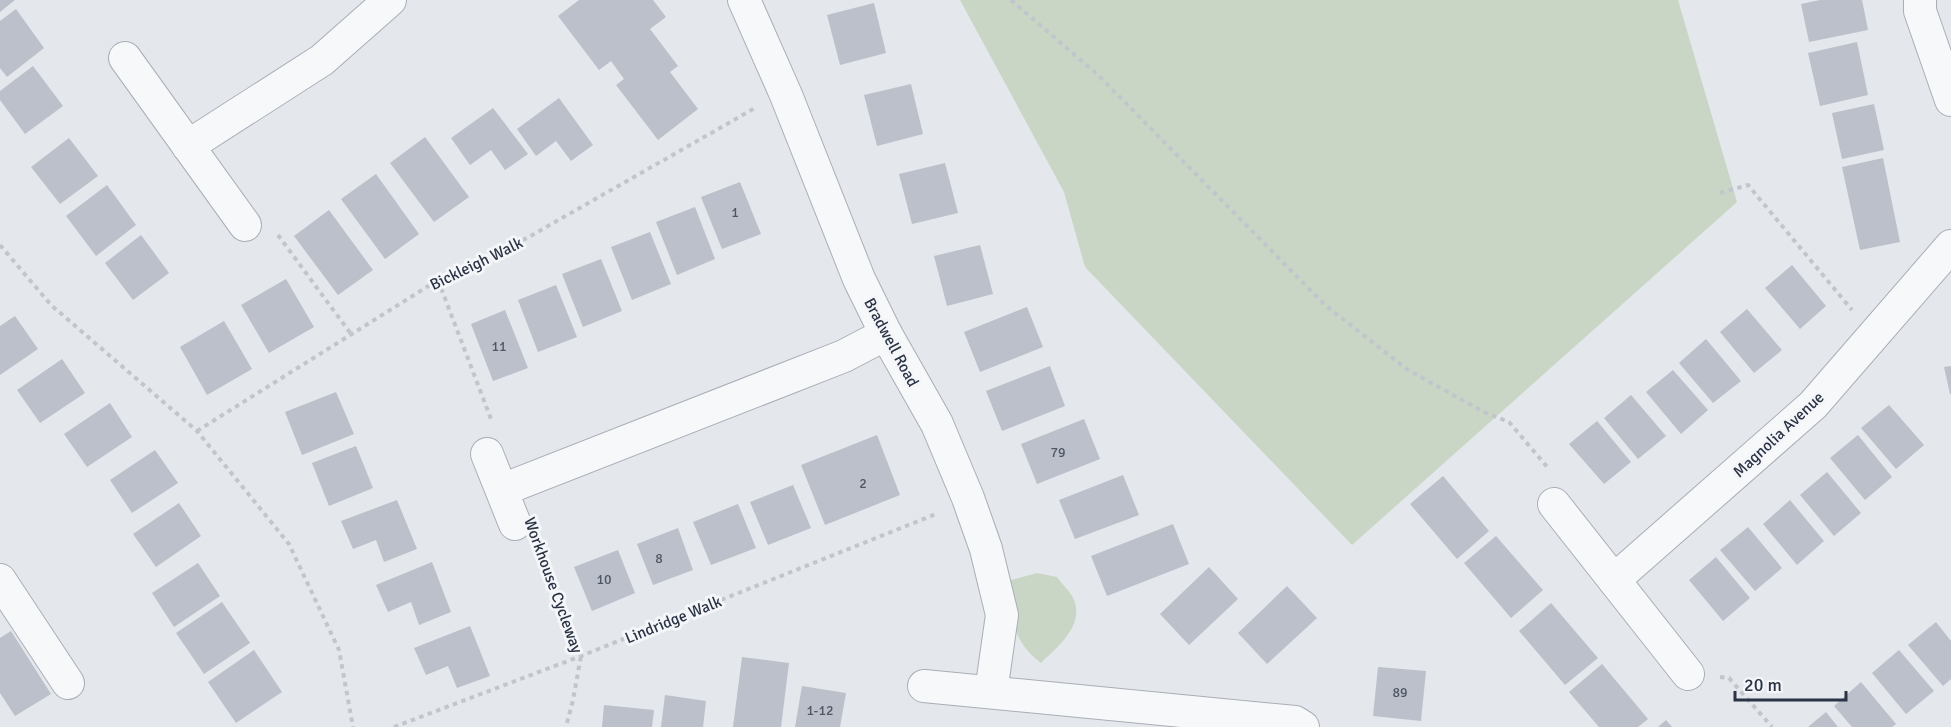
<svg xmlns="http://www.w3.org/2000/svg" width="1951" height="727" font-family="Signika,sans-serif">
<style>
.green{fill:#c9d6c5}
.building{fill:#bbc0ca}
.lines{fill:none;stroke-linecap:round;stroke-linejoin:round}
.minor-casing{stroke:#a9aeb7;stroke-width:34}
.path{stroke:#c2c5cb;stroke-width:4;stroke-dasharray:4.5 4.5;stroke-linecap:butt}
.minor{stroke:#f7f8fa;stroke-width:32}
.labels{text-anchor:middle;stroke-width:6;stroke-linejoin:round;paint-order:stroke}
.number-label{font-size:14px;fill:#4f5766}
.street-label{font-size:16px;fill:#2b3445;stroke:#f4f6f9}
</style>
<rect width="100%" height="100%" fill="#e4e7ec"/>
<g class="green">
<path d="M 960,0 L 1678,0 L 1737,202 L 1352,545 L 1085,267 L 1064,192 Z"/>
<path d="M 1037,573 L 1057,577 C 1061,583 1068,589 1072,596 C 1087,623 1059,646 1041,663 C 1010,639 1013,617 1008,581 Z"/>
</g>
<g class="building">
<path d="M 0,0 L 15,0 L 0,12 Z"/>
<path d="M 579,0 L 653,0 L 666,17 L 650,29 L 678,66 L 670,72 L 698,109 L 658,140 L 616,85 L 624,79 L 611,61 L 599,70 L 558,16 Z"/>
<path d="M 1820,0 L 1862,0 L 1868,30 L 1809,42 L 1801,4 Z"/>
<path d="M 874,3 L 886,53 L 840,65 L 827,15 Z"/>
<path d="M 16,9 L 44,48 L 7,77 L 0,68 L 0,21 Z"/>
<path d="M 1857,42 L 1868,95 L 1820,106 L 1808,53 Z"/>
<path d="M 33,66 L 63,106 L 25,134 L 0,100 L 0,91 Z"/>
<path d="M 911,84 L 923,134 L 877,146 L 864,95 Z"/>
<path d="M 559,98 L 593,145 L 571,161 L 556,141 L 536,156 L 517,129 Z"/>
<path d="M 1874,104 L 1884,150 L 1842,159 L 1832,113 Z"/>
<path d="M 493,108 L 528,154 L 505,170 L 491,150 L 470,165 L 451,138 Z"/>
<path d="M 425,137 L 469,197 L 434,222 L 390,163 Z"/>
<path d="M 69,138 L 98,176 L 60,204 L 31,167 Z"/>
<path d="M 1883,158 L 1900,242 L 1860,250 L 1842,167 Z"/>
<path d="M 945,163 L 958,213 L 912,224 L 899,174 Z"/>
<path d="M 376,174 L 419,234 L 385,259 L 341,199 Z"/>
<path d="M 740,182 L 761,234 L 722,249 L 701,197 Z"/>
<path d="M 107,185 L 136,225 L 96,256 L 66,216 Z"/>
<path d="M 695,207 L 715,259 L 677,275 L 656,222 Z"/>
<path d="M 329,210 L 373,270 L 338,295 L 294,236 Z"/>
<path d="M 650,232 L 671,284 L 632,300 L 611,247 Z"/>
<path d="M 141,235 L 169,273 L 133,300 L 105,263 Z"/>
<path d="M 980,245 L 993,294 L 947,306 L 934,256 Z"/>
<path d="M 601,259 L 622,311 L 583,327 L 562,274 Z"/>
<path d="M 1792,265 L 1826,306 L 1800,329 L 1765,288 Z"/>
<path d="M 286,279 L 314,327 L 269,353 L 241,305 Z"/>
<path d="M 556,285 L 577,337 L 538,352 L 518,300 Z"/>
<path d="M 1027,307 L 1043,347 L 980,372 L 964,332 Z"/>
<path d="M 1747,309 L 1782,350 L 1754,373 L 1720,332 Z"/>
<path d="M 505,310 L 528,368 L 493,381 L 471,324 Z"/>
<path d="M 15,316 L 38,349 L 0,375 L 0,326 Z"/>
<path d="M 224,321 L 252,369 L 207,395 L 180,347 Z"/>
<path d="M 1706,339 L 1741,381 L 1713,403 L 1679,363 Z"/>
<path d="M 62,359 L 85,393 L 40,423 L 17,390 Z"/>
<path d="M 1050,366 L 1065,406 L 1002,431 L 986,391 Z"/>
<path d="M 1951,366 L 1951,394 L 1950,394 L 1944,367 Z"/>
<path d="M 1673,370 L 1708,410 L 1681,434 L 1646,392 Z"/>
<path d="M 336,392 L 354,434 L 302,455 L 285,412 Z"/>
<path d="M 1631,395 L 1666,436 L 1638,459 L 1604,418 Z"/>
<path d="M 110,403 L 132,437 L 87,467 L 64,434 Z"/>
<path d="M 1889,405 L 1924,445 L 1896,469 L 1861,428 Z"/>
<path d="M 1084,419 L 1100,459 L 1037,484 L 1021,444 Z"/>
<path d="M 1597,421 L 1631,462 L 1604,484 L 1569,444 Z"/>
<path d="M 877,435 L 900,495 L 825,525 L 801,465 Z"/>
<path d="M 1858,435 L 1892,477 L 1865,500 L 1830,458 Z"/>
<path d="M 356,446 L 373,488 L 329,506 L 312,463 Z"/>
<path d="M 155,450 L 178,483 L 132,513 L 110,480 Z"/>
<path d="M 1827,472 L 1861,513 L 1834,536 L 1800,495 Z"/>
<path d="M 1123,475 L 1139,515 L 1075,539 L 1059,500 Z"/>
<path d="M 1443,476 L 1489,531 L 1457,559 L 1410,504 Z"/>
<path d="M 793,485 L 811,528 L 768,545 L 750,502 Z"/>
<path d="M 397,500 L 417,549 L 384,562 L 376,540 L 353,549 L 341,521 Z"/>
<path d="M 1790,500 L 1824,541 L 1797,565 L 1763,524 Z"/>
<path d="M 179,503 L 201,536 L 156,567 L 133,534 Z"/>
<path d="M 738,504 L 756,548 L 711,565 L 693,522 Z"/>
<path d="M 1173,524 L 1189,564 L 1107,596 L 1091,556 Z"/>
<path d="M 1748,527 L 1782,568 L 1755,591 L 1720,550 Z"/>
<path d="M 678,528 L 693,570 L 653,585 L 637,544 Z"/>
<path d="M 1496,536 L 1543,590 L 1511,618 L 1464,563 Z"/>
<path d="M 618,550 L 635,593 L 592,611 L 574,567 Z"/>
<path d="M 1716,557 L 1750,598 L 1723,621 L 1689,580 Z"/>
<path d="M 432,562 L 451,612 L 419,625 L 411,602 L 388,612 L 376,585 Z"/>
<path d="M 198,563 L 220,596 L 174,627 L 152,593 Z"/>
<path d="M 1209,567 L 1238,599 L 1189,645 L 1160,614 Z"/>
<path d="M 1287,586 L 1317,618 L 1267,664 L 1238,633 Z"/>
<path d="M 222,602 L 250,643 L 204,674 L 176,633 Z"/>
<path d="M 1551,603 L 1598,658 L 1565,685 L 1519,631 Z"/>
<path d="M 1936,622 L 1951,641 L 1951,679 L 1943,686 L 1908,645 Z"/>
<path d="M 470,626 L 490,676 L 457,688 L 448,666 L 426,675 L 414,648 Z"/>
<path d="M 11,631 L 51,694 L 15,716 L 0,693 L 0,638 Z"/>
<path d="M 254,650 L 282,692 L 236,723 L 208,682 Z"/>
<path d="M 1899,650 L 1934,691 L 1906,714 L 1872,673 Z"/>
<path d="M 742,657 L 789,663 L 781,727 L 733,727 Z"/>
<path d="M 1602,664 L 1648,719 L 1638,727 L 1599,727 L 1569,692 Z"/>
<path d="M 1378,667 L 1426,671 L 1421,721 L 1373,716 Z"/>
<path d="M 1861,682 L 1896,724 L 1892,727 L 1852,727 L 1834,706 Z"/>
<path d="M 802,686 L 846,693 L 840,727 L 795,727 Z"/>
<path d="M 665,695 L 706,701 L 703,727 L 661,727 Z"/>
<path d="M 604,705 L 654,710 L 652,727 L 602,727 Z"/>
<path d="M 1826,712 L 1838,727 L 1808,727 Z"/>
<path d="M 1666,720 L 1672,727 L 1658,727 Z"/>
</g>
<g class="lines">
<defs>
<g id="minor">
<path d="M 744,0 L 786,95 L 859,279 L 886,334 L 937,424 L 968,498 L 986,549 L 1002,615 L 991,692"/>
<path d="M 1920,0 L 1920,11 L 1951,100"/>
<path d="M 125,58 L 245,225"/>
<path d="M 188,146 L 322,60 L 390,0"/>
<path d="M 487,454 L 515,524"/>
<path d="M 502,490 L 844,356 L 886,334"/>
<path d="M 1554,504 L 1688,674"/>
<path d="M 0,580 L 68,683"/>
<path d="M 1614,580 L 1813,405 L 1951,246"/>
<path d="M 924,686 L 1295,722 L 1303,727"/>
</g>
</defs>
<use href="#minor" class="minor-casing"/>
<g class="path">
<path d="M 1011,0 L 1098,75 L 1325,305 L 1408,370 L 1484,412 L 1509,422 L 1549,469"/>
<path d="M 1720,193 L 1748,185 L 1852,310"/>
<path d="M 278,235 L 351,334"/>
<path d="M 0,245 L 51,305 L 197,431 L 289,544 L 339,650 L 353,727"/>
<path d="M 438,280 L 491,419"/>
<path d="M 197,431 L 438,280 L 527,238 L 755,108"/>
<path d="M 541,547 L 581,656 L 573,700 L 566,727"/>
<path d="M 1720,677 L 1729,678 L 1772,727"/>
<path d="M 394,727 L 581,656 L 936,514"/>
</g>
<use href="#minor" class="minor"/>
</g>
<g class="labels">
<g class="number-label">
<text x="735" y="217">1</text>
<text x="499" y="351">11</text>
<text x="1058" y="457">79</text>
<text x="863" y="488">2</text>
<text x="659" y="563">8</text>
<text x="604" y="584">10</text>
<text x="1400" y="697">89</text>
<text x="820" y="715">1-12</text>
</g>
<g class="street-label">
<text transform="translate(476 263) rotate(-26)" y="6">Bickleigh Walk</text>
<text transform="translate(892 342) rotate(62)" y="6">Bradwell Road</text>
<text transform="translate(1778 434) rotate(-43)" y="6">Magnolia Avenue</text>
<text transform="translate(554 585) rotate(70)" y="6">Workhouse Cycleway</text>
<text transform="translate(673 619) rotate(-22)" y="6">Lindridge Walk</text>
</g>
</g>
<path d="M1735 691v9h111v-9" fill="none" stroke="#2b3445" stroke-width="3"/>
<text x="1744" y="691" font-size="18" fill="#2b3445" stroke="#f4f6f9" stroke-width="4.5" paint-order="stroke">20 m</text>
</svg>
